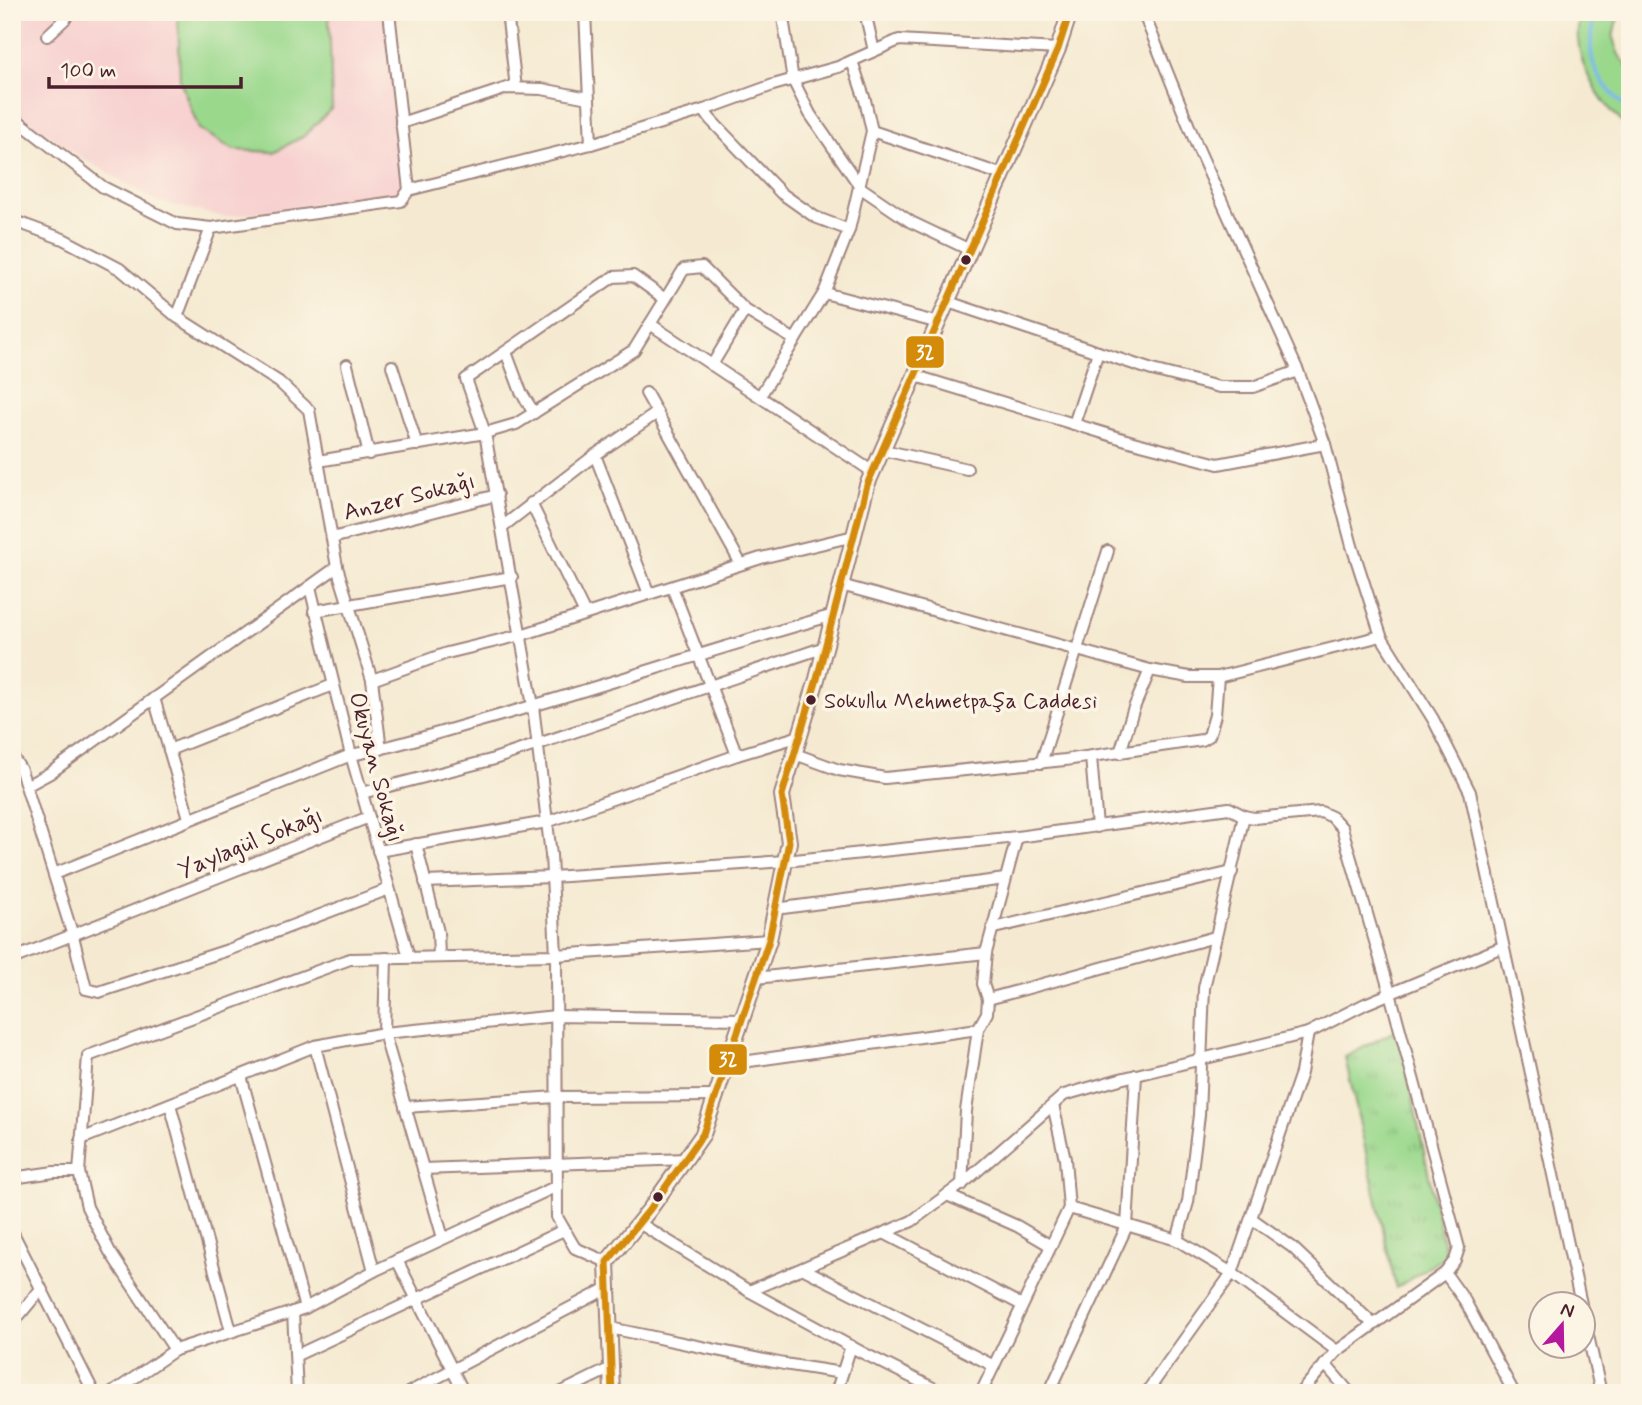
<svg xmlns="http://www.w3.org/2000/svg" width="1642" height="1405" font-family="Mynerve,sans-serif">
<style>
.built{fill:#f7d0cf}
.grass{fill:#9ad88c;stroke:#727c5c;stroke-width:2}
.park{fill:url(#park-tufts);stroke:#727c5c;stroke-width:2}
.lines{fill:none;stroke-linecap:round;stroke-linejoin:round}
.stream{stroke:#7cb9ef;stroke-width:3.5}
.minor-casing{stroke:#a0847e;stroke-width:14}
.tertiary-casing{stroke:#a0847e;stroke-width:18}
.minor{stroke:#fff;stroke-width:10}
.tertiary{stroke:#fff;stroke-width:14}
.bus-1-casing{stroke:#fcf5e5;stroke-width:12}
.bus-1{stroke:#d48b09;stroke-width:7}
.bus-dot{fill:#4a1f2b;stroke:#fcf5e5;stroke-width:2.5}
.labels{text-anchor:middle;stroke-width:7;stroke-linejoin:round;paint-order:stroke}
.bus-label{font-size:22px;fill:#4a1f2b;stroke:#fcf5e5;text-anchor:start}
.street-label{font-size:24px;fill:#4a1f2b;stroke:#fcf5e5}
.line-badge{stroke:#fcf5e5;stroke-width:2.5}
.badge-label{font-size:19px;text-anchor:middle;font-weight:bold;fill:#fff}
</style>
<defs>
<pattern id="park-tufts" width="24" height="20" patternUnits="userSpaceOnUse" patternTransform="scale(1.75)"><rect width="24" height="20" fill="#9ad88c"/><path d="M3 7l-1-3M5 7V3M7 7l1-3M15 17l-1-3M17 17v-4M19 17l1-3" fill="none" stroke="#86b979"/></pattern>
</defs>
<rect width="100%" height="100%" fill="#fcf5e5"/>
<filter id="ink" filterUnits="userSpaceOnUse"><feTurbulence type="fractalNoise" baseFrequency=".0143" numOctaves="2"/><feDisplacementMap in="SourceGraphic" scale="14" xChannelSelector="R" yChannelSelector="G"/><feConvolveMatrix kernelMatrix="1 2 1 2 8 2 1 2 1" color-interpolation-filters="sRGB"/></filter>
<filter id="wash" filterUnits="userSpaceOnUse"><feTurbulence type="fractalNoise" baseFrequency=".00686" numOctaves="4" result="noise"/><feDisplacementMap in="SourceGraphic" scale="28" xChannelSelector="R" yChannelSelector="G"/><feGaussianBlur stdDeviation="1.57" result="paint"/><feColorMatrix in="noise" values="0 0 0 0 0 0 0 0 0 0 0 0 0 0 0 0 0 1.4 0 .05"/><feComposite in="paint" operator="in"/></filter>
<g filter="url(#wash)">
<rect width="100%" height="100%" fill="#f5ead1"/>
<path class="built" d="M 12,12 L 384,12 L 403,180 L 398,193 L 224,217 L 156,201 L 79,156 L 12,109 Z"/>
<g class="grass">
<path d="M 178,12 L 329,12 L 332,108 L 304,136 L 274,152 L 234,150 L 199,129 L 180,80 Z"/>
<path d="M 1579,12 L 1622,12 L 1616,23 L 1613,38 L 1618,53 L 1630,72 L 1630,130 C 1605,107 1581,75 1578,40 C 1577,31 1579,22 1579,12 Z"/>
</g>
<path class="park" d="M 1398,1029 L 1446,1256 L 1396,1288 L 1345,1057 Z"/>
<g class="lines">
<path class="stream" d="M 1594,12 C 1586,63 1592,76 1630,111"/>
</g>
</g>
<g filter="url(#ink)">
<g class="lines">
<defs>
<g id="minor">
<path d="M 507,12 L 516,88"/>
<path d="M 585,12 L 591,144 L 704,110 L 773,85 L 838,67 L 899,40 L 1058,49"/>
<path d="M 782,12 L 793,80 L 810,114 L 861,188 L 911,222 L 970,250"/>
<path d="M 865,12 L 874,51"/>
<path d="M 1143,12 L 1197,146 L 1298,371 L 1325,444 L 1352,546 L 1381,636 L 1433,719 L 1470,792 L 1581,1304"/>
<path d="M 47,36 L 66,18 L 67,12"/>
<path d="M 704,110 L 710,119 L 781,193 L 815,217 L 849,230"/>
<path d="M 12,116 L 103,187 L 177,224 L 211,228 L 401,201 L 409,190 L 389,12"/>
<path d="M 401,123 L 507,88 L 542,89 L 588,98"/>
<path d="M 872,131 L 1003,175"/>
<path d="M 409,190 L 591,144"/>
<path d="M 12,220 L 63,239 L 120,269 L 177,317 L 279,382 L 309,410 L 337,567 L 372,680 L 381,749"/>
<path d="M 824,293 L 939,323"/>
<path d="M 665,299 L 633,276 L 613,277 L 466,379 L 485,433 L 516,424 L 634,350 L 684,269 L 702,267 L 745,310 L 795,340"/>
<path d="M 948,302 L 1152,370 L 1219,387 L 1253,387 L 1298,371"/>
<path d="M 745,310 L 712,365 L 873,472"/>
<path d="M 177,317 L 211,228"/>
<path d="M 650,324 L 712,365"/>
<path d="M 506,352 L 521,392 L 534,413"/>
<path d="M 347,365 L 369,454"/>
<path d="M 392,366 L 417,445"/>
<path d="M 916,376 L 1133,442 L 1218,464 L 1325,444"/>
<path d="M 646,393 L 741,564"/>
<path d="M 760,396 L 824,293 L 849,230 L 872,131 L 865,100 L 852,61"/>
<path d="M 1074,424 L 1098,352"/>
<path d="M 883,450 L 967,469"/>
<path d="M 595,455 L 649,594"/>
<path d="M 318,461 L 485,433 L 533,706 L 551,855 L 556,955 L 557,1217 L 575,1248 L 607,1262"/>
<path d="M 531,503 L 585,614"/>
<path d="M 502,527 L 595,455 L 657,413"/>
<path d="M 332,538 L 497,495"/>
<path d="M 841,585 L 1150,670 L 1189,677 L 1218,677 L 1381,636"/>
<path d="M 310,587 L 351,755 L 409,957"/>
<path d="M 672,587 L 737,755"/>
<path d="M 314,611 L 512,577"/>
<path d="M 372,680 L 447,653 L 521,635 L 761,558 L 854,536"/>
<path d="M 154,698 L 189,818"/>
<path d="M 169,750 L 333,685"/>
<path d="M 1120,753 L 1133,710 L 1150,670"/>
<path d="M 795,754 L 839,770 L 885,778 L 1065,760 L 1202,740 L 1209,736 L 1215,715 L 1218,677"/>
<path d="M 12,756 L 21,770 L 26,786 L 73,936 L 86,989 L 99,992 L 228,950 L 389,889"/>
<path d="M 1091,757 L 1097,827"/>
<path d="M 1041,763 L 1108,551"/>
<path d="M 26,786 L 50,773 L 337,567"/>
<path d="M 362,793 L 491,760 L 825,647"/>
<path d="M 416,844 L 438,932 L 439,956"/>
<path d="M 378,851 L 547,822 L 737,755 L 800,736"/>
<path d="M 54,874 L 351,755 C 395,747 437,733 480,721 C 599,688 715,648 834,615"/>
<path d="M 425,882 L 552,877 L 785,861 L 1017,837 L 1229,808 L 1244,816 L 1254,818 L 1321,812 L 1332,817 L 1342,828 L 1390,993 L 1459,1248 L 1455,1260 L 1445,1273"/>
<path d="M 775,909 L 1005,879"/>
<path d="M 994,928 L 1232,872"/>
<path d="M 386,958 L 384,1033 L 443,1238"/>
<path d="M 12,959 L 369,817"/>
<path d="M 756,978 L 986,953"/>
<path d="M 988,999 L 1215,937"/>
<path d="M 1308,1033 L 1365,1004 L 1502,947"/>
<path d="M 315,1046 L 374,1271"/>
<path d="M 728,1064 L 978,1029"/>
<path d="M 241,1076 L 305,1308"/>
<path d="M 170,1104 L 231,1331"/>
<path d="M 405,1107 L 556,1097 L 717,1096"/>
<path d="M 81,1139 L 315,1046 L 384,1033 L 556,1016 L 743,1019"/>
<path d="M 423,1169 L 686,1159"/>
<path d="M 12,1178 L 54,1172 L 79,1172"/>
<path d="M 962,1185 L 966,1111 L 978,1029 L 987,1013 L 988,999 L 983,984 L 986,953 L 1017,837"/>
<path d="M 947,1195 L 1017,1226 L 1051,1246"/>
<path d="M 1069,1208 L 1177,1240 L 1232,1273 L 1337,1351"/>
<path d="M 1251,1218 L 1292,1247 L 1373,1324"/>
<path d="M 639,1223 L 749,1291 L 861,1352 L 943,1393"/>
<path d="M 12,1231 L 94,1393"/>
<path d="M 884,1233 L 1022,1305"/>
<path d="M 1177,1240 L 1188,1202 L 1199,1115 L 1204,988 L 1244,816"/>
<path d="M 397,1260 L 464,1393"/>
<path d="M 804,1269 L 994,1366"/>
<path d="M 749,1291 L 912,1221 L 967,1180 L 1064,1095 L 1120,1079 L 1308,1033 L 1301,1073 L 1232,1273 L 1146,1393"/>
<path d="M 1582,1309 L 1601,1393"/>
<path d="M 293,1312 L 297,1393"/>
<path d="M 12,1324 L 41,1289"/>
<path d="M 610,1328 L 784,1364 L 842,1373"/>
<path d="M 175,1350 L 110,1252 L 87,1207 L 79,1172 L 88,1056 L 350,959 L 556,955 L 769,940"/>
<path d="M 297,1355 L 564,1230"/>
<path d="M 1325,1364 L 1350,1393"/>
<path d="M 112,1393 L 175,1350 L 305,1308 L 374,1271 L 557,1186"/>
<path d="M 408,1393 L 608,1288"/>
<path d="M 560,1393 L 611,1368"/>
<path d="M 836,1393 L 851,1346"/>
<path d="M 981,1393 L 1069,1208 L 1065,1159 L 1053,1105"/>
<path d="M 1049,1393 L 1127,1226 L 1136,1075"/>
<path d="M 1300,1393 L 1337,1351 L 1445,1273 L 1465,1301 L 1514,1393"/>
</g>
<path id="tertiary" d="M 612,1393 L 607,1262 L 650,1209 L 703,1134 L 769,940 L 789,842 L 782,795 L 817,679 L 867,485 L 1058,49 L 1070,12"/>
</defs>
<use href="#minor" class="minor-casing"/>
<use href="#tertiary" class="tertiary-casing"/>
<use href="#minor" class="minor"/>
<use href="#tertiary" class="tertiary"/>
<defs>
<path id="bus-1" d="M 612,1393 L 607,1262 L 650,1209 L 703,1134 L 769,940 L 789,842 L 782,795 L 817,679 L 867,485 L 1058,49 L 1070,12"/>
</defs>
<use href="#bus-1" class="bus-1-casing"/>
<use href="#bus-1" class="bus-1"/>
</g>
</g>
<g class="bus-dot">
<circle cx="966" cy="260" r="6"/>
<circle cx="811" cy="700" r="6"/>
<circle cx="658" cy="1197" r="6"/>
</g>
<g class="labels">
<g class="bus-label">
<text x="824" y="708">Sokullu Mehmetpaşa Caddesi</text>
</g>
<g class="street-label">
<text transform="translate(409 496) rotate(-14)" y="8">Anzer Sokağı</text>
<text transform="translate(377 767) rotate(75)" y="8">Okuyan Sokağı</text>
<text transform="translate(250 842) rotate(-22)" y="8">Yaylagül Sokağı</text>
</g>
</g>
<g class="line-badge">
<rect x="905" y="335" width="40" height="34" rx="7" fill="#d48b09"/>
<rect x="708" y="1043" width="40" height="33" rx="7" fill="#d48b09"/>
</g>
<g class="badge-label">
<text x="925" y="359">32</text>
<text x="728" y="1066">32</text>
</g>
<rect width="1642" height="1405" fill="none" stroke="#fcf5e5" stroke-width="42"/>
<g transform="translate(1562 1325) rotate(20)"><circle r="33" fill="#fcf5e5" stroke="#b59f9b" stroke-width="2"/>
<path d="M0-5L12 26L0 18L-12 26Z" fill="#b5179e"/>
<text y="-10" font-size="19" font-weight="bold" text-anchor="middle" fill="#4a1f2b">N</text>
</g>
<path d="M49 77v10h192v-10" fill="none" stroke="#4a1f2b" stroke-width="3.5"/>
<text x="60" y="77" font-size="21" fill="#4a1f2b" stroke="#fcf5e5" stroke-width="5" paint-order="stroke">100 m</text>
</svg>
